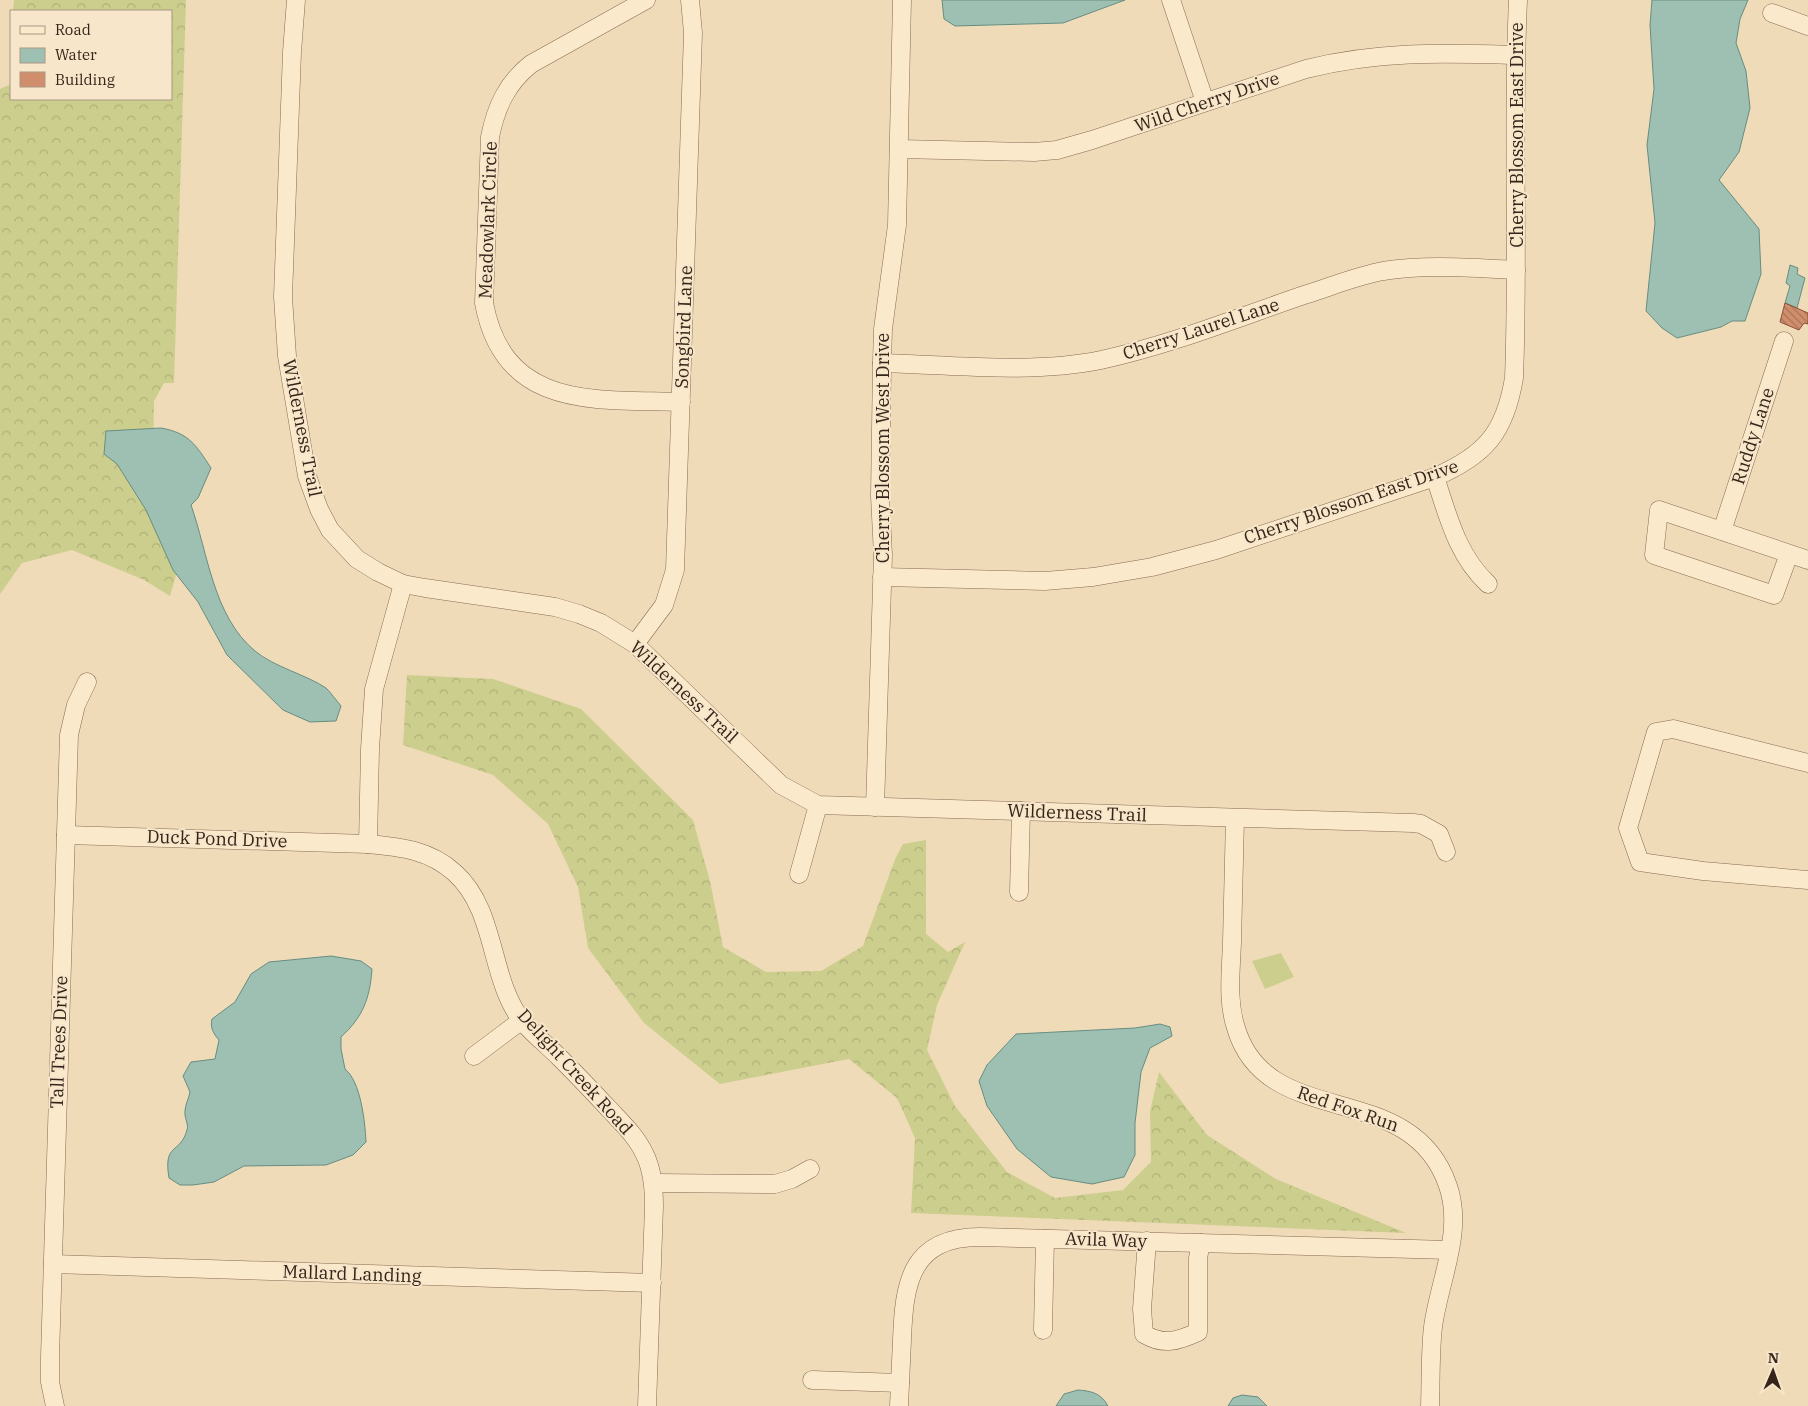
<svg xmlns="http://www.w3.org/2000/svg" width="1808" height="1406" font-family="'IBM Plex Serif',serif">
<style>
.green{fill:#ccce8d}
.forest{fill:url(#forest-crowns)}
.water{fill:#9ec0b3;stroke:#668d80}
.building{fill:url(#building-back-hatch);stroke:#885138}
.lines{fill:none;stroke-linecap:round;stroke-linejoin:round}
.minor-casing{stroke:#876a53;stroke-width:19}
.minor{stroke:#fbe9cc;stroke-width:18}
.labels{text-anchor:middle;stroke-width:4;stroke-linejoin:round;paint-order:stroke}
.street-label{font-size:18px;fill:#352419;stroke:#f7e6c9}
</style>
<defs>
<pattern id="forest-crowns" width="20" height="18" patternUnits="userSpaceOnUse" patternTransform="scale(1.25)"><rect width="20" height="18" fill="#ccce8d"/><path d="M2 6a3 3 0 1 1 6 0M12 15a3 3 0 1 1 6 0" fill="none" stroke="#b0b179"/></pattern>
<pattern id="building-back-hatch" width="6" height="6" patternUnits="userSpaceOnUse" patternTransform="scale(1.25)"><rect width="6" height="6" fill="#d18e6c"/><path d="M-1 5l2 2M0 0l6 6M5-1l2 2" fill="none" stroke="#aa7458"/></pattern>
</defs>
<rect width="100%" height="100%" fill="#f0dbb9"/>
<path class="green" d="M 1281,953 L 1294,977 L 1265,989 L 1252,961 Z"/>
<g class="forest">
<path d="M 14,0 L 186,0 L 174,383 L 164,383 L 154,401 L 153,455 L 182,555 L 170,596 L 144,580 L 72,550 L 22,563 L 0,594 L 0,89 L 11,84 L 11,99 L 171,99 L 171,11 L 13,11 Z"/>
<path d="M 407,675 L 493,679 L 581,709 L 693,820 L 710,881 L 723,947 L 766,972 L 821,971 L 863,946 L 896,857 L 903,844 L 926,840 L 926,934 L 948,952 L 965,942 L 937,1005 L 927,1050 L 955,1106 L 1007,1172 L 1055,1198 L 1123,1190 L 1151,1162 L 1150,1112 L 1159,1072 L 1207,1135 L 1276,1179 L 1406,1233 L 911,1213 L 915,1138 L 897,1098 L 849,1059 L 720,1084 L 644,1023 L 588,948 L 578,887 L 548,824 L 493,775 L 403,745 Z"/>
</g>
<g class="water">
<path d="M 942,0 L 1125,0 L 1063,23 L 955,26 L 944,19 Z"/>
<path d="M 1652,0 L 1748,0 L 1740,19 L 1736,43 L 1746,71 L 1750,108 L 1739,152 L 1719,180 L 1759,229 L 1761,274 L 1745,321 L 1732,321 L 1721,327 L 1677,338 L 1662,328 L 1646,311 L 1655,223 L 1647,145 L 1654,89 L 1650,25 Z"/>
<path d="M 1790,265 L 1798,268 L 1797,274 L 1805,278 L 1797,308 L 1785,303 L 1790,286 L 1786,283 Z"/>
<path d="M 161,428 C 189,433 196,445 211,468 L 198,498 L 191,505 C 208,553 213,616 255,651 C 274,667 307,675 326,688 C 331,693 336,700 341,706 L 336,721 L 310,722 L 283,710 L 227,655 L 198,602 L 173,570 L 146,510 L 117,464 L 104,454 L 106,431 Z"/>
<path d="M 331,956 L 361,961 L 372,969 C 370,998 363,1017 341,1037 L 341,1049 L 345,1069 C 361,1082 365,1122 366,1142 L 353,1155 L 326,1165 L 244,1166 L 214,1182 L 193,1185 L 180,1185 L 169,1178 C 163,1142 180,1155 187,1130 C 189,1124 184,1118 185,1111 C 185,1105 189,1098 190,1092 L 183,1076 L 191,1062 L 215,1059 L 219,1040 C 213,1033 210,1028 212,1019 L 235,1002 L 251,974 L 269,962 Z"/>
<path d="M 1160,1024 L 1170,1027 L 1172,1036 L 1150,1048 L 1141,1072 L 1135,1123 L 1135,1155 L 1124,1177 L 1092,1184 L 1051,1177 L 1017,1149 L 987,1106 L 979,1081 L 987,1065 L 1016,1034 L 1135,1028 Z"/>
<path d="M 1078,1390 C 1091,1391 1101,1393 1108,1406 L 1056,1406 L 1064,1394 Z"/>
<path d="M 1242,1395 L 1258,1397 L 1267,1406 L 1228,1406 L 1233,1398 Z"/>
</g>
<path class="building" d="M 1785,303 L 1808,313 L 1808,324 L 1804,323 L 1799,330 L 1780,322 Z"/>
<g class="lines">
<defs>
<g id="minor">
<path d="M 296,0 L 292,52 L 283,297 L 287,356 L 307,476 L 319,509 L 330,530 L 357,559 L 378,572 L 403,584 L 425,588 L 555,607 L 579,614 L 601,623 L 635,644 L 781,785 L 818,805 L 1413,823 L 1421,824 L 1439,834 L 1446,852"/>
<path d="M 646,0 L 531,64 C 507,83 496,107 490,137 L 484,303 C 504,411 596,399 681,402"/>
<path d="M 1171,0 L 1205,102"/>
<path d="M 1772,13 L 1808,26"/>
<path d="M 899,149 L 1034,152 L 1057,150 L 1092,140 L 1306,69 C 1379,51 1441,53 1515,55"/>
<path d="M 882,363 C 951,365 1034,374 1101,360 C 1170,345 1237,318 1304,295 C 1330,287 1356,276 1383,271 C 1427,264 1472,268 1516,270"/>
<path d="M 1435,477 C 1448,516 1457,555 1488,584"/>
<path d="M 1722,531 L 1784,341"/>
<path d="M 1789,554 L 1774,595 L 1654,555 L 1659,510 L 1808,560"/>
<path d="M 882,577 L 1045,581 L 1093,577 L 1152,567 L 1216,550 L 1435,477 C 1486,455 1505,432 1514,378 C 1519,252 1512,126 1518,0"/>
<path d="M 635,644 L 664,605 L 675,570 L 693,33 L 690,0"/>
<path d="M 1808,763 L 1673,729 L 1656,732 L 1628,828 L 1640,862 L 1703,871 L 1808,880"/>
<path d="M 875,807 L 883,555 L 880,496 L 882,363 L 883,329 L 897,225 L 902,0"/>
<path d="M 1235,818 C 1234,859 1233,901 1232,942 C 1231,971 1227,1001 1236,1028 C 1267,1133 1411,1076 1448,1186 C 1464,1232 1439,1281 1433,1327 C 1430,1353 1431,1380 1430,1406"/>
<path d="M 66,835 L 368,844 C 401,847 430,850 455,873 C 497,911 489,978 522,1021 C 533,1034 548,1046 560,1058 C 577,1075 594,1093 610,1110 C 623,1124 637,1137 645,1155 C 653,1171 654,1189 654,1206 L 647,1406"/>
<path d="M 368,844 L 370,749 L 374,689 L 403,584"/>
<path d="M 799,874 L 818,805"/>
<path d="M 1019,892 L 1021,811"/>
<path d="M 474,1056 L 522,1020"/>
<path d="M 654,1183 L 775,1184 L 792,1179 L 810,1169"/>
<path d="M 1147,1241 L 1142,1309 L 1144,1334 C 1164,1346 1178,1341 1198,1332 L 1198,1258 L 1201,1243"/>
<path d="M 53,1264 L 652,1283"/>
<path d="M 1043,1330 L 1045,1239"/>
<path d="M 812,1380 L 900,1383"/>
<path d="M 55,1406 L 50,1382 L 50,1357 L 69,735 L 76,705 L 87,682"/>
<path d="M 899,1406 C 900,1384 901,1362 902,1340 C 904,1284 910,1237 980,1237 L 1449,1250"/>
</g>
</defs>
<use href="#minor" class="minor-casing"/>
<use href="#minor" class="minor"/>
</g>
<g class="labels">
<g class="street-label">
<text transform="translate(1207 102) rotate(-19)" y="6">Wild Cherry Drive</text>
<text transform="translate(1517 135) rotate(-90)" y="6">Cherry Blossom East Drive</text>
<text transform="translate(488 220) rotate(-88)" y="6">Meadowlark Circle</text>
<text transform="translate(684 327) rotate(-88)" y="6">Songbird Lane</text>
<text transform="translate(1201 329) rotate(-18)" y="6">Cherry Laurel Lane</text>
<text transform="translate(302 428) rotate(79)" y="6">Wilderness Trail</text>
<text transform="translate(1753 436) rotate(-72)" y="6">Ruddy Lane</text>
<text transform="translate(883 448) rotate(-90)" y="6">Cherry Blossom West Drive</text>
<text transform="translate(1351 502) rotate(-19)" y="6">Cherry Blossom East Drive</text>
<text transform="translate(684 692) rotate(43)" y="6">Wilderness Trail</text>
<text transform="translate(1077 813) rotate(2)" y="6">Wilderness Trail</text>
<text transform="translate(217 839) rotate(2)" y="6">Duck Pond Drive</text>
<text transform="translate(59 1042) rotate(-88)" y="6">Tall Trees Drive</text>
<text transform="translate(575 1072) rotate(48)" y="6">Delight Creek Road</text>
<text transform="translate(1348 1109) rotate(19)" y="6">Red Fox Run</text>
<text transform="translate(1106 1240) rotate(2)" y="6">Avila Way</text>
<text transform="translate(352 1274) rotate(2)" y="6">Mallard Landing</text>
</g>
</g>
<rect x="10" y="10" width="162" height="90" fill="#f7e6c9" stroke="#a99883"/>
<rect x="20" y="26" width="25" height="8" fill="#fbe9cc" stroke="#a99883"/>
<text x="55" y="35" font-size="15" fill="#352419">Road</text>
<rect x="20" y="48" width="25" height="15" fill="#9ec0b3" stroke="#a99883"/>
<text x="55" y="60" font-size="15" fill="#352419">Water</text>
<rect x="20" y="72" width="25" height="15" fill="#d18e6c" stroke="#a99883"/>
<text x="55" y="85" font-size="15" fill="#352419">Building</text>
<g transform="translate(1773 1371) rotate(2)" stroke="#f7e6c9" stroke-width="4" paint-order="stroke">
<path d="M0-4L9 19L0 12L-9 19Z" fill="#352419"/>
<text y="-8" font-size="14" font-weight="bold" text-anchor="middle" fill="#352419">N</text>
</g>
</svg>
